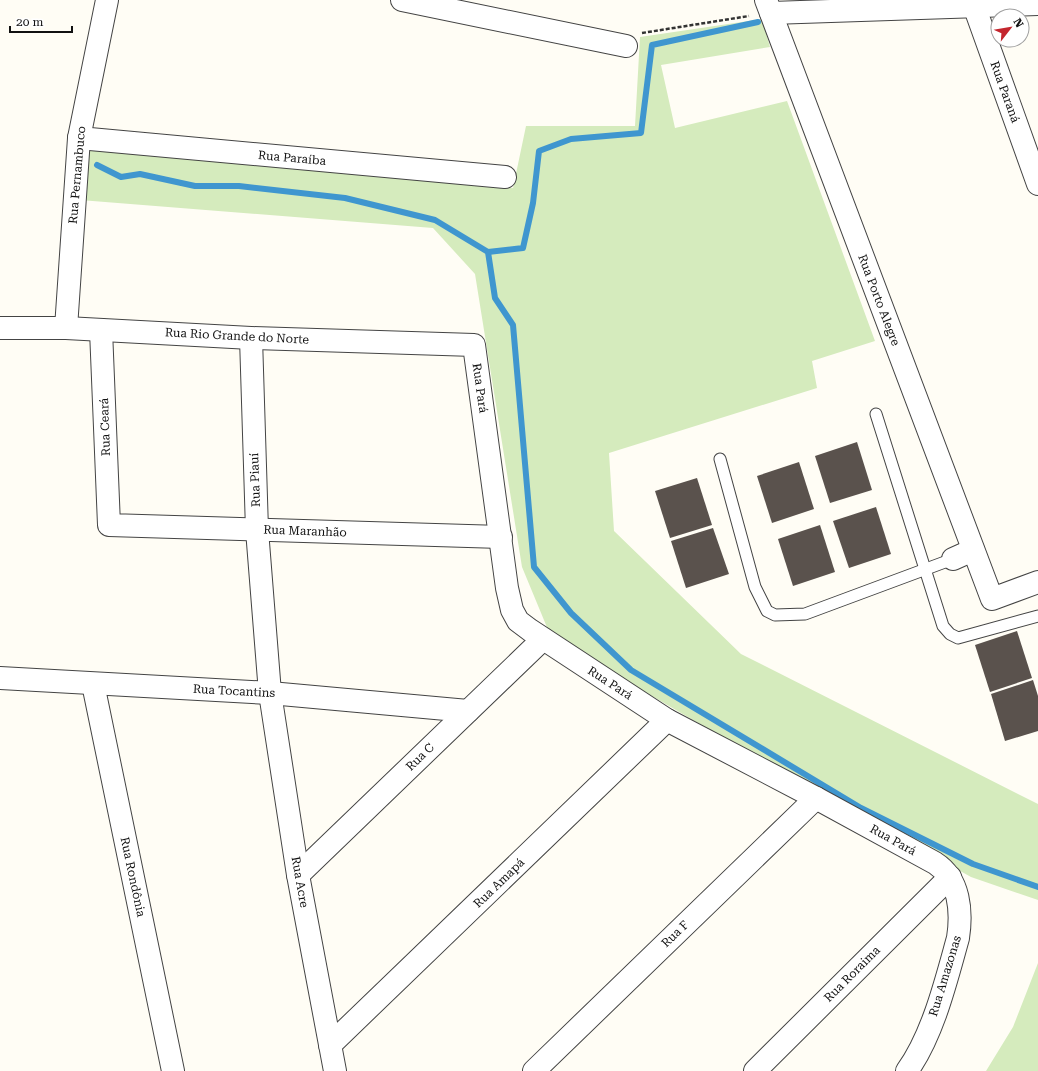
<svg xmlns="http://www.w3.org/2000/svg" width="1038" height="1071" font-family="'Roboto Serif',serif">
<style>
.green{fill:#d5ebbd}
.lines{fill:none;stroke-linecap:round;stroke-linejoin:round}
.stream{stroke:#3f96cf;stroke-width:6}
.building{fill:#5a524d}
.service-casing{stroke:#444;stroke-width:13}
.minor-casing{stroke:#444;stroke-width:24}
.path{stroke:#333;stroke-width:2.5;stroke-dasharray:4 2;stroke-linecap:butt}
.service{stroke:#fff;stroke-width:11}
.minor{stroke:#fff;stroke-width:22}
.labels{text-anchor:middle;stroke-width:4;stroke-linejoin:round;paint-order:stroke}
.street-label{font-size:12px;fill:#111;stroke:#fff}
</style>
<rect width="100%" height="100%" fill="#fffdf5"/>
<g class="green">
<path d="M 762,19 L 770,47 L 661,65 L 675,128 L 787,101 L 875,341 L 812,361 L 817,388 L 609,453 L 614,531 L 741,654 L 1038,804 L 1038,900 L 971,877 L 765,762 L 551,637 L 522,567 L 475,274 L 433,228 L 80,200 L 85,148 L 513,188 L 526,126 L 635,126 L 640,37 Z"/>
<path d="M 1038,963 L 1038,1071 L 986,1071 L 1013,1027 Z"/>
</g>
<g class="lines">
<g class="stream">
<path d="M 97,165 L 121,177 L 140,174 L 195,186 L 239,186 L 345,198 L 435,220 L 488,252 L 495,298 L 513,325 L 534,567 L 571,613 L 631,670 L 861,808 L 973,864 L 1038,887"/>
<path d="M 488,252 L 523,248 L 533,203 L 539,151 L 571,139 L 641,133 L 652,45 L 758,22"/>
</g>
</g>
<g class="building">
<path d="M 857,442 L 872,490 L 830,503 L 815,456 Z"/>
<path d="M 799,462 L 814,509 L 772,523 L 757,476 Z"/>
<path d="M 697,478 L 712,525 L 670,538 L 655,491 Z"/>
<path d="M 876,507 L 891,554 L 849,568 L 833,521 Z"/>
<path d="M 820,525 L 835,572 L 793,586 L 778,539 Z"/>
<path d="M 713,528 L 729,574 L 686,588 L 671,541 Z"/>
<path d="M 1017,631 L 1032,678 L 990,692 L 975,645 Z"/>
<path d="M 1033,680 L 1038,696 L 1038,731 L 1005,741 L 991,694 Z"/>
</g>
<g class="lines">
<defs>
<g id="service">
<path d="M 876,414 L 943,626 L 950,634 L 958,638 L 1038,616"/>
<path d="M 720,459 L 755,587 L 767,611 L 775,615 L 805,614 L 953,559"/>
</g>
<g id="minor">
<path d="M 402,0 L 626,46"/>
<path d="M 766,0 L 992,599 L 1038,582"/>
<path d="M 972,0 L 1038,184"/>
<path d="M 771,13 L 1038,4"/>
<path d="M 79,138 L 505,177"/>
<path d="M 0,328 L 66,328 L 251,338 L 474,345 L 507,588 L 512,610 L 518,621 L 530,630 L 667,720 L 816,798 L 935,863 C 960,879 962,912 958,938 C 946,981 933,1035 907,1071"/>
<path d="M 66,328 L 79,138 L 107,0"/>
<path d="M 101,330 L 109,525 L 501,537"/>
<path d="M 251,338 L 257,530 L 270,693 L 298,875 L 335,1071"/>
<path d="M 953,559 L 973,550"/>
<path d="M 0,678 L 270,693 L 468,711"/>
<path d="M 93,684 L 173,1071"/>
<path d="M 298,875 L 543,639"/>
<path d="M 330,1045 L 667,720"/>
<path d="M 534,1071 L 816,798"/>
<path d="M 755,1071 L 950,877"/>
</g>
</defs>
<use href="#service" class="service-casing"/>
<use href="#minor" class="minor-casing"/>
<path class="path" d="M 642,33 L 749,16"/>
<use href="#service" class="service"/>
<use href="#minor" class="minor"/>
</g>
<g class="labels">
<g class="street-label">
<text transform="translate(1005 92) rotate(70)" y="4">Rua Paraná</text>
<text transform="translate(292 158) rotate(5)" y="4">Rua Paraíba</text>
<text transform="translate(77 175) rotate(-85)" y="4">Rua Pernambuco</text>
<text transform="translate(879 300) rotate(69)" y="4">Rua Porto Alegre</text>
<text transform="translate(237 336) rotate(3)" y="4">Rua Rio Grande do Norte</text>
<text transform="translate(480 388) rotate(82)" y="4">Rua Pará</text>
<text transform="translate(105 427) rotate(-92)" y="4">Rua Ceará</text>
<text transform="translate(255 480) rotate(-92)" y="4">Rua Piauí</text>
<text transform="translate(305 531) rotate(2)" y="4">Rua Maranhão</text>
<text transform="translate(610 683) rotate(33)" y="4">Rua Pará</text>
<text transform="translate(234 691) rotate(3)" y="4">Rua Tocantins</text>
<text transform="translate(420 757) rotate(-44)" y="4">Rua C</text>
<text transform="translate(893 840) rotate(29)" y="4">Rua Pará</text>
<text transform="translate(133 877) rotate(78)" y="4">Rua Rondônia</text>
<text transform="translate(300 882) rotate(80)" y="4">Rua Acre</text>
<text transform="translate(499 883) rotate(-44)" y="4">Rua Amapá</text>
<text transform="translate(675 934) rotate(-44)" y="4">Rua F</text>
<text transform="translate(852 974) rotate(-45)" y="4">Rua Roraima</text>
<text transform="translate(945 976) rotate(-73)" y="4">Rua Amazonas</text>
</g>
</g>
<g transform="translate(1010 28) rotate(59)"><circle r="19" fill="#ffffff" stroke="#a0a0a0"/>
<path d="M0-3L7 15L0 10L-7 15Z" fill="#c4262e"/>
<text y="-6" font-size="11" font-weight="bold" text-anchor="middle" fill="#111111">N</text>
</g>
<path d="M10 26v6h62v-6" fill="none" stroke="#111111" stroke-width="2"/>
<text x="16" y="26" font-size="12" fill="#111111" stroke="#ffffff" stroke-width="3" paint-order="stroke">20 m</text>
</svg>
